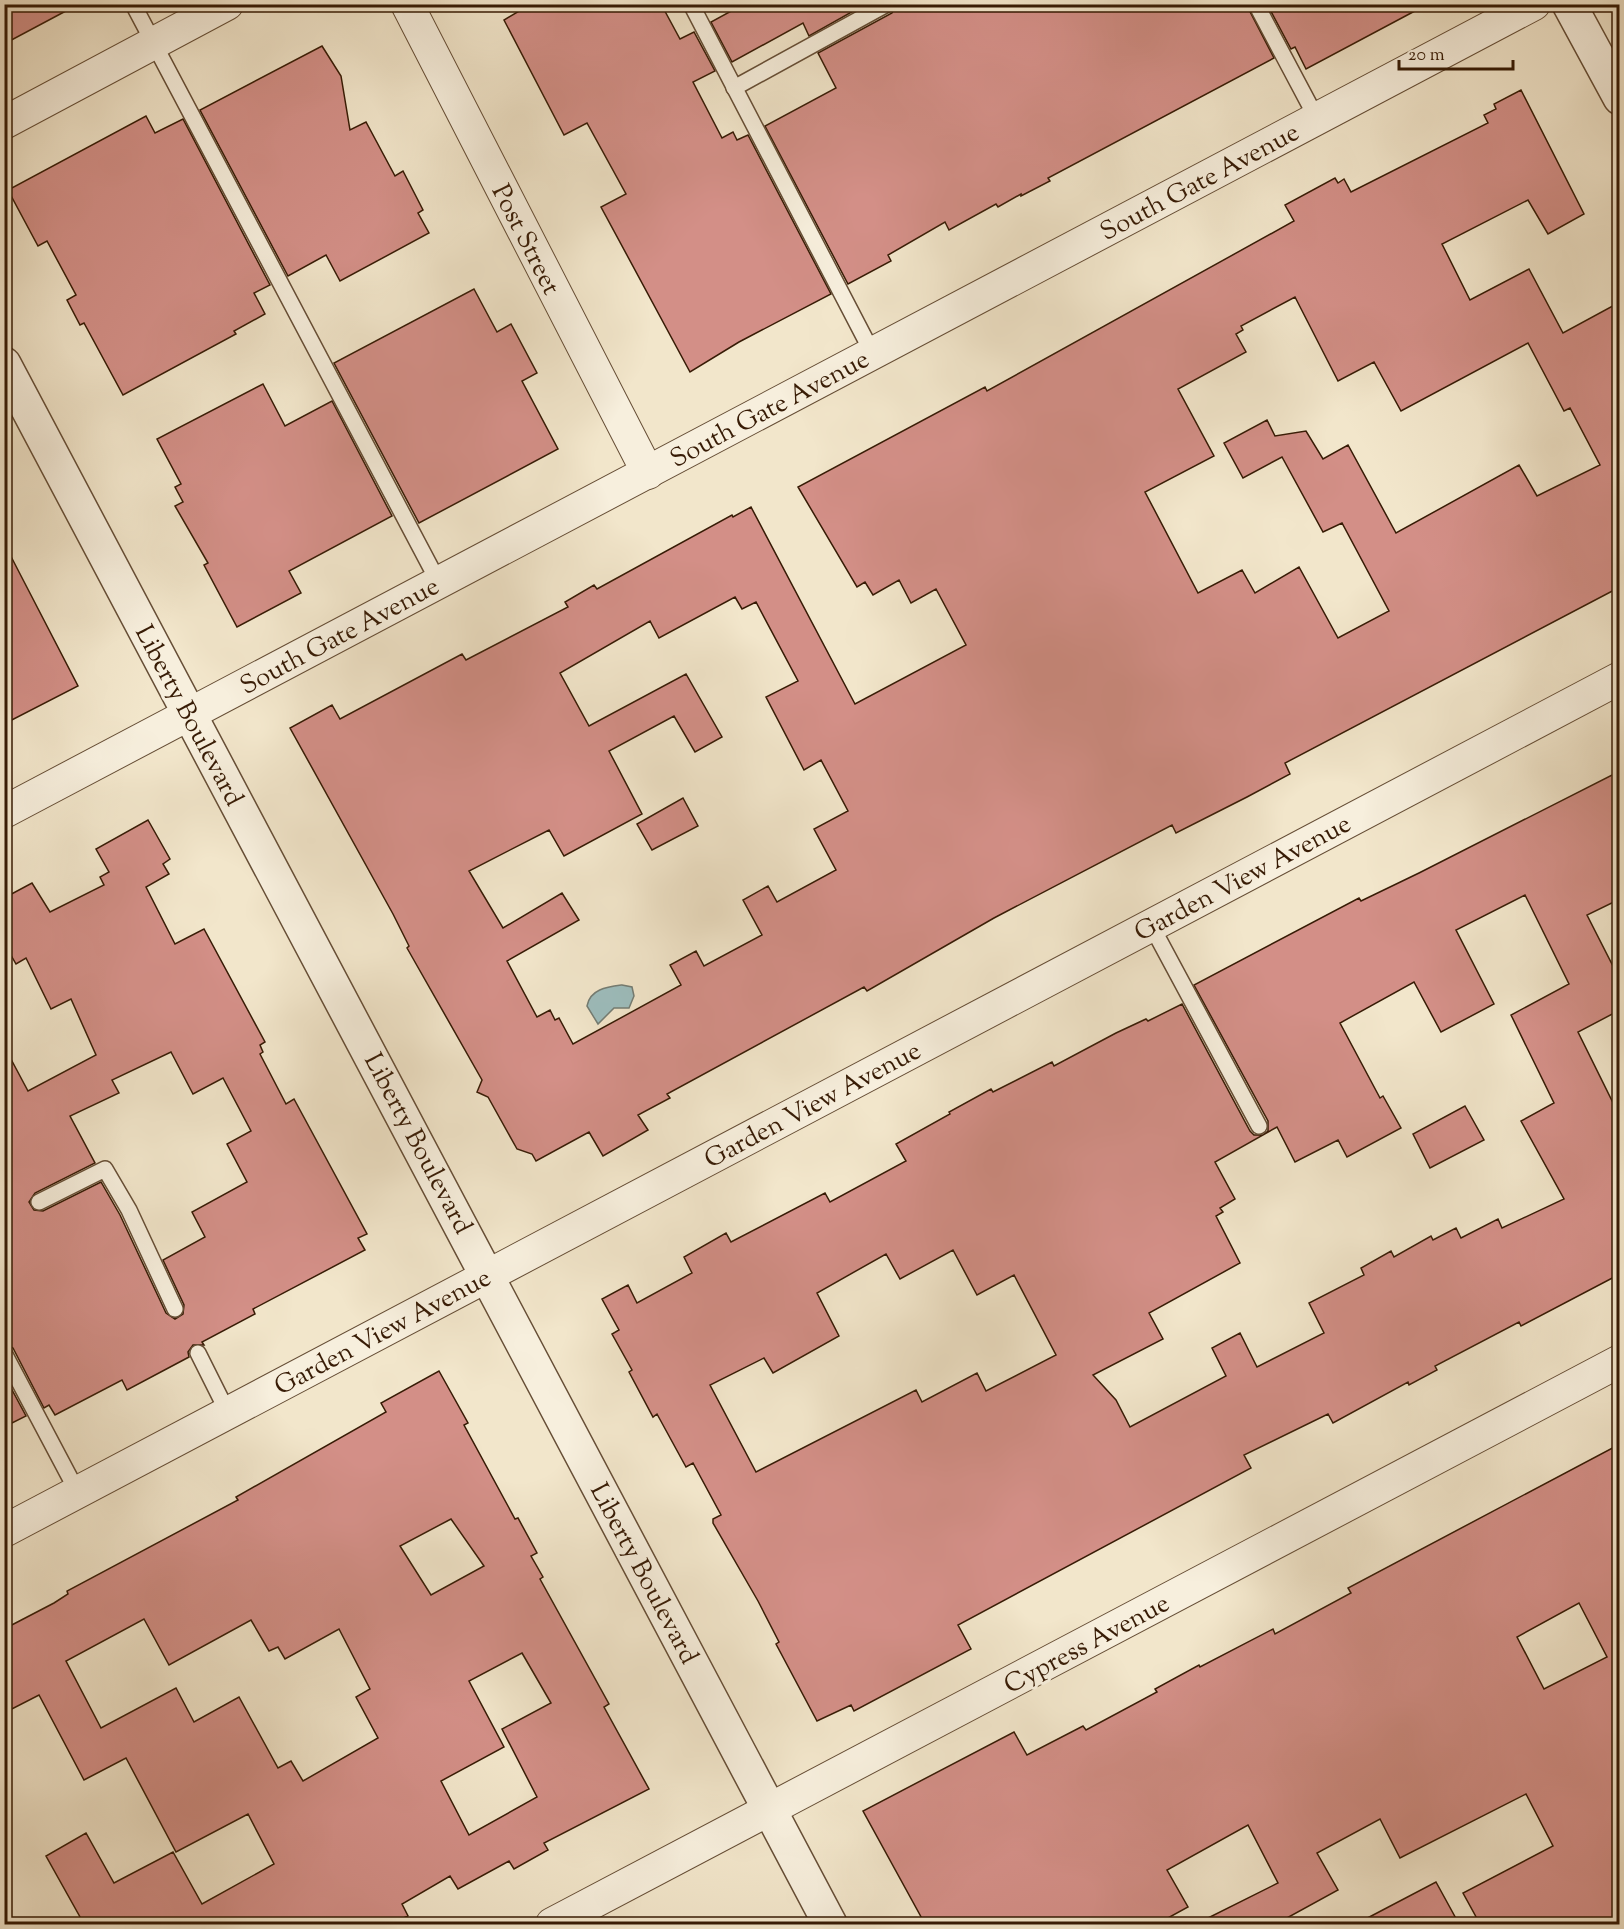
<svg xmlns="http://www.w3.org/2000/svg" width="1624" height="1929" font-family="'Sorts Mill Goudy',serif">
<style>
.water{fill:#9dbebe;stroke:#747d74;stroke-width:1.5}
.building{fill:#d38f87;stroke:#371b05;stroke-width:1.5;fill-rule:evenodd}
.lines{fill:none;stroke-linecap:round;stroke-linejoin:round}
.service-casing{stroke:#664e36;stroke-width:18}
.minor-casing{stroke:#664e36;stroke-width:34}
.tertiary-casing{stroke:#664e36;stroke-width:36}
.service{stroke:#f7efdd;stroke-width:15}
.minor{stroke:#f7efdd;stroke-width:32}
.tertiary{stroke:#f7efdd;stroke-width:33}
.labels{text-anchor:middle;stroke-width:6;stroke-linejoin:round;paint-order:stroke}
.street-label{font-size:26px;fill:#371b05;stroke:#f7efdd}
</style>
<rect width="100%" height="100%" fill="#f2e6cb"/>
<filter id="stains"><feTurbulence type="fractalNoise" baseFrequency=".00333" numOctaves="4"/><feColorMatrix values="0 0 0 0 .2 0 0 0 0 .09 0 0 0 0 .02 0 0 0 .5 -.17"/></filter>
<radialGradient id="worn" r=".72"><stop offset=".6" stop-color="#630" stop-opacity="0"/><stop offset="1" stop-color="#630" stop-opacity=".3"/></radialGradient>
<path class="water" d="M 622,985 L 632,987 L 634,996 L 629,1008 L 614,1008 L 598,1024 L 587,1006 C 590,989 607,987 622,985 Z"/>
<g class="building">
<path d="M 4,4 L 79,4 L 4,44 Z"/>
<path d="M 531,4 L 661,4 L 680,39 L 694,32 L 715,71 L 693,82 L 722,138 L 733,132 L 737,140 L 748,135 L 831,294 L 739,342 L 690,372 L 601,207 L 626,194 L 587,123 L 564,135 L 504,20 Z"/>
<path d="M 744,4 L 866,4 L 809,36 L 803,23 L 732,62 L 711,22 Z"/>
<path d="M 897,4 L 1246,4 L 1274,58 L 1048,178 L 1050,181 L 1021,196 L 1021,194 L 998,207 L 996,204 L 949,230 L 945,222 L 888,255 L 891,261 L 848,284 L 765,126 L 836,88 L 818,53 L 892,13 Z"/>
<path d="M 1267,4 L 1428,4 L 1306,69 L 1295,47 L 1291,49 Z"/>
<path d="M 322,46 L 341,76 L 350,130 L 366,122 L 395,176 L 403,171 L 423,210 L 418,213 L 429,233 L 340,281 L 326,255 L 288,276 L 200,110 Z"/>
<path d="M 1521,90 L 1584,214 L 1548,234 L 1528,200 L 1442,244 L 1470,300 L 1529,269 L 1563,333 L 1620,302 L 1620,587 L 1285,763 L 1290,774 L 1247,797 L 1176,833 L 1172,825 L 994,918 L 867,991 L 864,987 L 667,1094 L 670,1098 L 638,1115 L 648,1130 L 603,1156 L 589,1132 L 536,1161 L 532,1154 L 517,1149 L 488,1097 L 477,1092 L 482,1080 L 407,948 L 409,946 L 393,914 L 290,728 L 332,705 L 340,719 L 462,654 L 466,660 L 568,607 L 565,602 L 594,585 L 597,589 L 732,515 L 733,517 L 751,507 L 855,704 L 966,645 L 936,589 L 911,603 L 899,580 L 873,595 L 865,582 L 857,587 L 798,487 L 985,387 L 987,391 L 1294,221 L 1285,205 L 1335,178 L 1338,183 L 1344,179 L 1351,192 L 1488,123 L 1484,115 L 1496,109 L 1494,104 ZM 1295,297 L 1338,381 L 1374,362 L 1401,411 L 1528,343 L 1564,411 L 1570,408 L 1600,465 L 1537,496 L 1519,465 L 1396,533 L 1348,445 L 1323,459 L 1306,431 L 1275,436 L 1267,420 L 1224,443 L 1243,478 L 1282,457 L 1323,532 L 1342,523 L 1389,611 L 1338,638 L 1299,567 L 1255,593 L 1242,570 L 1198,593 L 1145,492 L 1214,456 L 1178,389 L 1246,352 L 1236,334 L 1243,330 L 1241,326 ZM 735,597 L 742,609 L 756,602 L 798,681 L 766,697 L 804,770 L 821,760 L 848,811 L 814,829 L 836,870 L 777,902 L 768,886 L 743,900 L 762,935 L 704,966 L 696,951 L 670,965 L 681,985 L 573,1044 L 559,1018 L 555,1020 L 550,1010 L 537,1017 L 507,961 L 579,920 L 562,893 L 503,928 L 469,871 L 549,830 L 564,856 L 642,814 L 609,751 L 674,716 L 695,752 L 722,737 L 686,674 L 589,726 L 560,673 L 650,621 L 659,638 Z"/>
<path d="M 146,116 L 155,133 L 183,119 L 270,285 L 254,293 L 265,314 L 234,331 L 236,334 L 123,395 L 84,323 L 80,325 L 67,300 L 76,295 L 47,241 L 38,246 L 8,190 Z"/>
<path d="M 474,289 L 497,332 L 511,324 L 537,373 L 522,381 L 558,449 L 419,523 L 334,363 Z"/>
<path d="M 263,384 L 285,426 L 332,401 L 392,516 L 289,571 L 301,593 L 237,627 L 204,565 L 208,563 L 175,506 L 183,502 L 175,487 L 181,484 L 157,439 Z"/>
<path d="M 4,543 L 78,686 L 4,724 Z"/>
<path d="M 1620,771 L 1620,899 L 1587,915 L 1620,980 L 1620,1010 L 1578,1032 L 1620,1117 L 1620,1274 L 1521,1326 L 1519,1322 L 1435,1366 L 1437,1370 L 1409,1385 L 1408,1382 L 1333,1423 L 1328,1414 L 1244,1455 L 1251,1468 L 958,1625 L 971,1649 L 854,1711 L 851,1705 L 817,1721 L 776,1644 L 779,1642 L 758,1601 L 713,1523 L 713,1519 L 721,1515 L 693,1463 L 686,1467 L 657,1414 L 653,1417 L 629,1372 L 632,1370 L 612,1334 L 619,1330 L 602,1299 L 628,1285 L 637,1303 L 692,1273 L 684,1257 L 726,1233 L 731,1242 L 825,1193 L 830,1202 L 906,1161 L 896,1144 L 950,1114 L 949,1112 L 991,1089 L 993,1092 L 1052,1062 L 1054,1066 L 1116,1033 L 1146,1019 L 1148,1021 L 1182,1004 L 1250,1131 L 1254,1135 L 1263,1135 L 1268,1131 L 1268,1121 L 1194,985 L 1359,898 L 1361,901 L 1419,873 ZM 1525,895 L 1569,984 L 1511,1015 L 1554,1103 L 1521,1121 L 1564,1199 L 1502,1228 L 1498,1219 L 1461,1238 L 1456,1228 L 1433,1240 L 1431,1236 L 1394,1257 L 1391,1251 L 1361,1268 L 1364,1275 L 1309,1303 L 1324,1333 L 1257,1367 L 1240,1333 L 1212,1348 L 1226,1376 L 1130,1427 L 1116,1400 L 1093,1375 L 1163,1339 L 1149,1313 L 1240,1263 L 1216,1216 L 1223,1212 L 1220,1208 L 1235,1199 L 1215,1162 L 1277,1127 L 1295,1162 L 1338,1140 L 1347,1157 L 1401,1128 L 1383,1096 L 1380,1098 L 1340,1023 L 1414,982 L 1441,1032 L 1494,1004 L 1456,930 ZM 953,1250 L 977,1295 L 1014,1275 L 1056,1355 L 986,1391 L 977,1373 L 922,1402 L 916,1390 L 756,1472 L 710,1385 L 764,1358 L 773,1373 L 839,1336 L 817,1293 L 886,1254 L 900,1279 Z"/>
<path d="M 683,798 L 698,826 L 652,850 L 637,824 Z"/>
<path d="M 148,820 L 170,859 L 163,864 L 169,874 L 146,887 L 175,944 L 204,929 L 265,1042 L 260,1045 L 263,1052 L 260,1054 L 286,1104 L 294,1099 L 367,1234 L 358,1238 L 365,1250 L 253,1309 L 255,1314 L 202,1342 L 204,1345 L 193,1345 L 188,1352 L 189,1357 L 127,1390 L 122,1380 L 55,1415 L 49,1405 L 44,1408 L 13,1348 L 4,1343 L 4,1046 L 28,1091 L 96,1055 L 71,999 L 51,1009 L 26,958 L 16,964 L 4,943 L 4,898 L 32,883 L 50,912 L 104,885 L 100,877 L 109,872 L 96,849 ZM 171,1052 L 193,1094 L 223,1078 L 251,1131 L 227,1144 L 247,1182 L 192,1212 L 205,1237 L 163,1260 L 184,1305 L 183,1314 L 175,1319 L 166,1313 L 120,1215 L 101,1182 L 43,1211 L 34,1210 L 29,1202 L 35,1193 L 95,1163 L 70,1116 L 119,1093 L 112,1080 Z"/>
<path d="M 1465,1106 L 1484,1140 L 1430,1168 L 1413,1134 Z"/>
<path d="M 439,1371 L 468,1423 L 464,1425 L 515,1519 L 518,1518 L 537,1553 L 531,1556 L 543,1577 L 540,1579 L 609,1704 L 604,1707 L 649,1789 L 544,1843 L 548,1850 L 514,1869 L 509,1861 L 458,1889 L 450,1876 L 402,1904 L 408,1916 L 390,1924 L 84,1924 L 46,1856 L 86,1833 L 114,1883 L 173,1852 L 202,1904 L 274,1864 L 248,1814 L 176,1852 L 126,1758 L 84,1780 L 39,1695 L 4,1713 L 4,1629 L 54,1603 L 68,1594 L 67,1591 L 238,1500 L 236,1497 L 386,1412 L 381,1403 ZM 451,1519 L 484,1566 L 431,1595 L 400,1546 ZM 144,1619 L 169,1665 L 251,1620 L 269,1651 L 278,1647 L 285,1659 L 339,1629 L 370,1689 L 356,1697 L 378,1738 L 303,1781 L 291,1761 L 278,1768 L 239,1697 L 194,1722 L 176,1688 L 101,1728 L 66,1661 ZM 522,1653 L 551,1703 L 502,1729 L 537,1797 L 469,1835 L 441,1781 L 504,1747 L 469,1681 Z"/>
<path d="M 4,1375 L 26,1416 L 4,1427 Z"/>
<path d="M 1620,1444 L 1620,1924 L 1480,1924 L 1463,1893 L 1553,1846 L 1526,1794 L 1400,1858 L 1380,1819 L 1317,1853 L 1338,1890 L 1276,1924 L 1196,1924 L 1278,1883 L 1248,1825 L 1167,1870 L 1188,1907 L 1157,1924 L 925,1924 L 863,1811 L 1014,1732 L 1027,1755 L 1083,1726 L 1086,1730 L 1157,1692 L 1155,1689 L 1199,1665 L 1200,1667 L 1273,1629 L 1275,1634 L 1351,1593 L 1348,1588 ZM 1579,1603 L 1607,1657 L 1544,1689 L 1517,1637 Z"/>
<path d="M 1436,1882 L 1459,1924 L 1356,1924 Z"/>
</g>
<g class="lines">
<defs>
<g id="service">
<path d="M 133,4 L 439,583"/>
<path d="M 691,4 L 873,354"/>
<path d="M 1256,4 L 1317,119"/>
<path d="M 734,88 L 887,4"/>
<path d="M 1151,925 L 1259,1126"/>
<path d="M 39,1202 L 105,1169 L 129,1210 L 175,1309"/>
<path d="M 4,1353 L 78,1493"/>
<path d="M 198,1353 L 228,1413"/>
</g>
<g id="minor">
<path d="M 407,4 L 648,473"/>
<path d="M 4,123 L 227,4"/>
<path d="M 4,812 L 1534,4"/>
<path d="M 4,1531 L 1620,678"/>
<path d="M 552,1924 L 1620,1361"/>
</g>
<g id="tertiary">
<path d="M 1569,4 L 1620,98"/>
<path d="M 4,364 L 830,1924"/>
</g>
</defs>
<use href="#service" class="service-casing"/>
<use href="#minor" class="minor-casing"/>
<use href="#tertiary" class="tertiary-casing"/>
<use href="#service" class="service"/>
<use href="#minor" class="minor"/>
<use href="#tertiary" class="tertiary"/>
</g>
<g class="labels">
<g class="street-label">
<text transform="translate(1199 181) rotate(-28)" y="9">South Gate Avenue</text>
<text transform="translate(527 239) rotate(63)" y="9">Post Street</text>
<text transform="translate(769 408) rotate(-28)" y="9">South Gate Avenue</text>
<text transform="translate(339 635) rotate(-28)" y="9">South Gate Avenue</text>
<text transform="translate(190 715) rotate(62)" y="9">Liberty Boulevard</text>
<text transform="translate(1242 877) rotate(-28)" y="9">Garden View Avenue</text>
<text transform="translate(812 1104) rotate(-28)" y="9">Garden View Avenue</text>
<text transform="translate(419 1143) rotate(62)" y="9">Liberty Boulevard</text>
<text transform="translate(382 1331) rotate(-28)" y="9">Garden View Avenue</text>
<text transform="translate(645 1573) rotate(62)" y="9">Liberty Boulevard</text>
<text transform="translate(1086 1643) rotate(-28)" y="9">Cypress Avenue</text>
</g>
</g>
<rect width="1624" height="1929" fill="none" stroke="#f2e6cb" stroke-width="24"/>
<rect x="6" y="6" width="1612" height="1917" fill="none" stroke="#371b05" stroke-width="3"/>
<rect x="12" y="12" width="1600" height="1905" fill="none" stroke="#371b05" stroke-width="1.5"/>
<path d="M1399 60v9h114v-9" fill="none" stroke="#371b05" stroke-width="3"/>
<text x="1408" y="60" font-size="18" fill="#371b05" stroke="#f7efdd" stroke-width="4.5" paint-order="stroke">20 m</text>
<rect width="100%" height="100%" filter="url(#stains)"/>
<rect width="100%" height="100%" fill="url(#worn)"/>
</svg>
